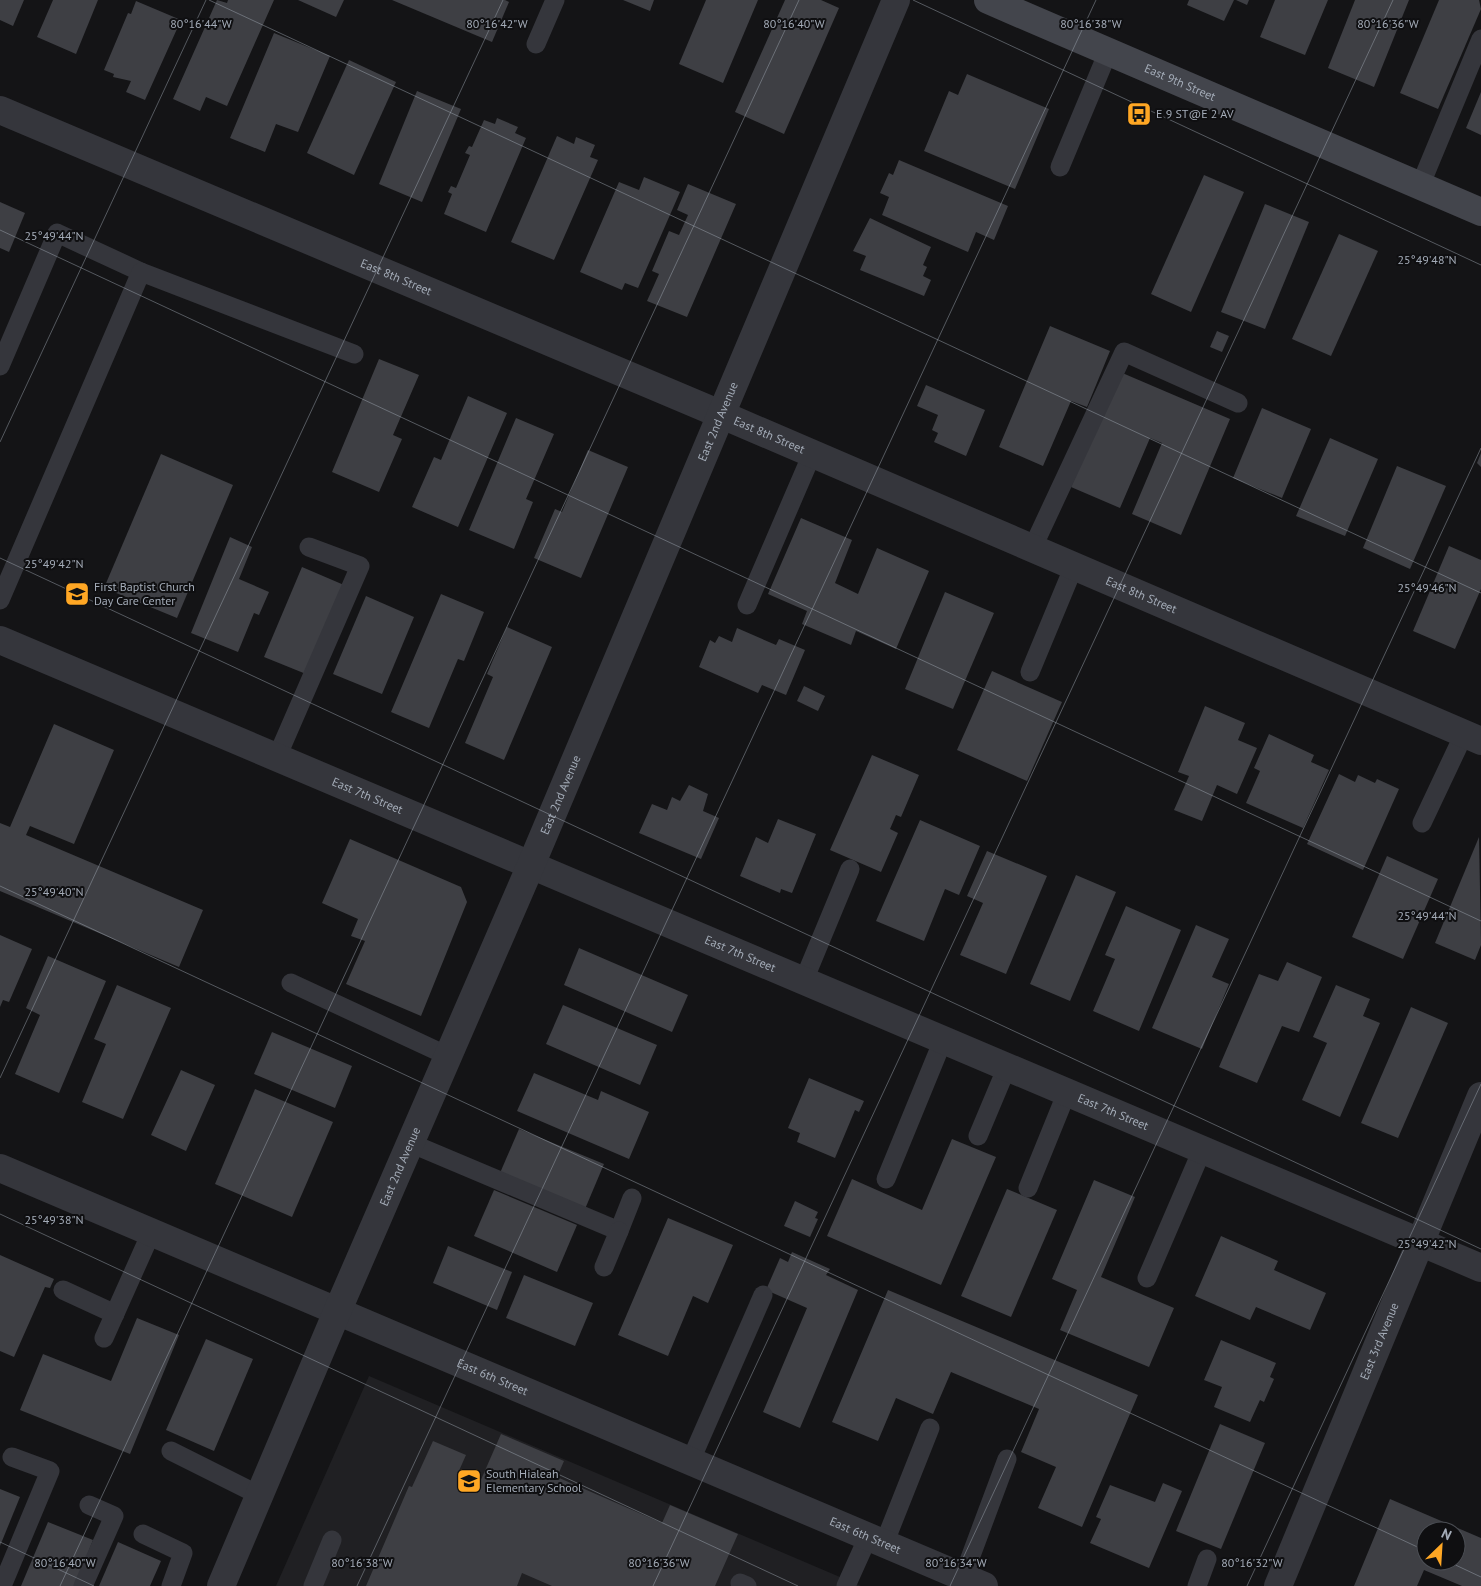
<svg xmlns="http://www.w3.org/2000/svg" width="1481" height="1586" font-family="'PT Sans',sans-serif">
<style>
.built{fill:#202023}
.building{fill:#3e3f44;fill-rule:evenodd}
.lines{fill:none;stroke-linecap:round;stroke-linejoin:round}
.service{stroke:#35363c;stroke-width:19}
.minor{stroke:#35363c;stroke-width:28}
.secondary{stroke:#43454c;stroke-width:28}
.ticks{fill:none;stroke:#a4acb8;stroke-width:1;stroke-opacity:0.45}
.labels{text-anchor:middle;stroke-width:4;stroke-linejoin:round;paint-order:stroke}
.street-label{font-size:12px;fill:#a4acb8;stroke:#0f0f11}
.poi-label{font-size:12px;fill:#a4acb8;stroke:#0f0f11;text-anchor:start}
.ticks-label{font-size:12px;text-anchor:middle;fill:#a4acb8;stroke:#0f0f11;stroke-width:4;stroke-linejoin:round;paint-order:stroke}
</style>
<rect width="100%" height="100%" fill="#141416"/>
<path class="built" d="M 369,1376 L 861,1586 L 276,1586 Z"/>
<g class="building">
<path d="M 0,0 L 24,0 L 13,26 L 0,20 Z"/>
<path d="M 53,0 L 98,0 L 76,54 L 37,37 Z"/>
<path d="M 217,0 L 227,3 L 228,0 L 274,0 L 227,106 L 206,97 L 200,111 L 173,99 Z"/>
<path d="M 298,0 L 344,0 L 336,17 Z"/>
<path d="M 392,0 L 505,0 L 509,2 L 492,42 Z"/>
<path d="M 623,0 L 654,0 L 650,11 Z"/>
<path d="M 706,0 L 758,0 L 723,83 L 679,64 Z"/>
<path d="M 785,0 L 821,0 L 839,8 L 784,134 L 735,112 Z"/>
<path d="M 1189,0 L 1234,0 L 1224,21 L 1187,5 Z"/>
<path d="M 1236,0 L 1249,0 L 1247,5 Z"/>
<path d="M 1275,0 L 1328,0 L 1305,55 L 1260,37 Z"/>
<path d="M 1355,0 L 1409,0 L 1374,87 L 1328,68 Z"/>
<path d="M 1439,0 L 1479,0 L 1481,9 L 1438,109 L 1400,93 Z"/>
<path d="M 136,1 L 181,20 L 145,100 L 126,92 L 131,81 L 113,77 L 114,74 L 104,70 L 128,13 L 131,14 Z"/>
<path d="M 274,33 L 330,56 L 298,132 L 276,124 L 265,152 L 230,138 Z"/>
<path d="M 349,60 L 396,82 L 354,175 L 307,153 Z"/>
<path d="M 967,74 L 1049,109 L 1015,189 L 924,151 L 949,91 L 958,95 Z"/>
<path d="M 417,91 L 461,109 L 422,202 L 379,184 Z"/>
<path d="M 1481,92 L 1481,135 L 1466,128 Z"/>
<path d="M 497,118 L 518,127 L 515,133 L 526,138 L 486,232 L 444,214 L 452,194 L 448,192 L 451,186 L 456,188 L 470,155 L 465,153 L 469,146 L 472,147 L 484,120 L 495,124 Z"/>
<path d="M 557,136 L 574,144 L 576,137 L 595,145 L 590,157 L 598,160 L 554,260 L 511,242 Z"/>
<path d="M 899,160 L 1008,206 L 994,240 L 976,232 L 968,252 L 882,215 L 889,197 L 880,193 L 889,173 L 893,175 Z"/>
<path d="M 1204,175 L 1244,192 L 1191,312 L 1151,294 Z"/>
<path d="M 644,177 L 680,192 L 638,288 L 625,283 L 622,290 L 580,272 L 619,182 L 639,190 Z"/>
<path d="M 688,184 L 736,204 L 687,317 L 647,301 L 659,274 L 652,271 L 669,231 L 679,235 L 688,215 L 677,210 Z"/>
<path d="M 0,202 L 25,213 L 9,252 L 0,248 Z"/>
<path d="M 1265,204 L 1309,222 L 1265,329 L 1221,312 Z"/>
<path d="M 870,218 L 931,247 L 923,265 L 927,267 L 923,276 L 931,280 L 924,296 L 860,270 L 866,256 L 853,251 Z"/>
<path d="M 1339,234 L 1378,251 L 1331,356 L 1292,339 Z"/>
<path d="M 1050,326 L 1110,351 L 1087,407 L 1071,401 L 1043,466 L 999,447 Z"/>
<path d="M 1217,331 L 1229,336 L 1222,352 L 1210,347 Z"/>
<path d="M 379,359 L 419,375 L 393,435 L 402,439 L 379,492 L 332,472 Z"/>
<path d="M 1120,372 L 1230,419 L 1181,535 L 1132,514 L 1162,443 L 1150,438 L 1120,508 L 1071,487 Z"/>
<path d="M 926,385 L 985,410 L 966,456 L 934,442 L 938,433 L 932,430 L 938,415 L 917,406 Z"/>
<path d="M 468,396 L 507,413 L 458,527 L 412,507 L 434,457 L 441,460 Z"/>
<path d="M 1262,408 L 1311,429 L 1282,498 L 1233,478 Z"/>
<path d="M 516,418 L 554,434 L 526,499 L 533,502 L 514,549 L 469,530 Z"/>
<path d="M 1330,438 L 1378,459 L 1345,536 L 1296,516 Z"/>
<path d="M 588,450 L 628,467 L 581,578 L 534,558 L 555,509 L 562,512 Z"/>
<path d="M 1481,453 L 1481,467 L 1477,463 Z"/>
<path d="M 161,454 L 233,485 L 177,618 L 104,588 Z"/>
<path d="M 1397,466 L 1446,486 L 1410,569 L 1363,548 Z"/>
<path d="M 801,518 L 852,540 L 835,583 L 858,594 L 877,548 L 929,571 L 896,649 L 856,631 L 851,645 L 802,624 L 807,611 L 768,594 Z"/>
<path d="M 230,537 L 252,547 L 239,579 L 269,592 L 259,615 L 254,613 L 238,652 L 191,633 Z"/>
<path d="M 1449,546 L 1481,560 L 1481,589 L 1455,649 L 1413,631 Z"/>
<path d="M 302,567 L 344,585 L 306,674 L 264,657 Z"/>
<path d="M 945,592 L 994,613 L 953,709 L 905,689 Z"/>
<path d="M 441,594 L 484,612 L 464,661 L 458,659 L 429,728 L 391,712 Z"/>
<path d="M 366,596 L 414,617 L 382,694 L 333,674 Z"/>
<path d="M 507,627 L 552,647 L 504,760 L 465,743 L 493,677 L 487,674 Z"/>
<path d="M 737,628 L 776,645 L 779,639 L 805,650 L 786,695 L 762,685 L 758,693 L 699,667 L 710,640 L 715,643 L 719,636 L 732,642 Z"/>
<path d="M 992,671 L 1062,702 L 1027,781 L 957,750 Z"/>
<path d="M 804,686 L 825,696 L 818,711 L 797,701 Z"/>
<path d="M 1205,706 L 1245,723 L 1238,740 L 1257,748 L 1237,794 L 1217,785 L 1202,821 L 1174,810 L 1189,776 L 1178,772 Z"/>
<path d="M 54,724 L 114,750 L 74,844 L 30,826 L 26,835 L 203,910 L 179,967 L 0,891 L 0,823 L 10,827 Z"/>
<path d="M 1269,734 L 1314,755 L 1311,762 L 1329,770 L 1303,828 L 1246,803 L 1260,771 L 1254,768 Z"/>
<path d="M 872,755 L 919,775 L 901,817 L 896,815 L 890,829 L 898,833 L 881,872 L 830,850 Z"/>
<path d="M 1339,774 L 1355,782 L 1358,775 L 1375,783 L 1377,779 L 1399,789 L 1363,870 L 1307,844 Z"/>
<path d="M 689,785 L 708,794 L 703,811 L 719,818 L 701,859 L 639,833 L 652,804 L 667,810 L 672,797 L 680,801 Z"/>
<path d="M 778,819 L 816,834 L 792,893 L 781,889 L 780,893 L 740,876 L 756,837 L 768,843 Z"/>
<path d="M 920,820 L 980,846 L 959,895 L 945,889 L 924,941 L 876,921 Z"/>
<path d="M 1479,837 L 1481,945 L 1475,960 L 1435,943 Z"/>
<path d="M 350,839 L 461,887 L 467,902 L 421,1016 L 346,984 L 365,941 L 351,936 L 358,919 L 322,903 Z"/>
<path d="M 987,851 L 1047,876 L 1006,974 L 960,955 L 983,903 L 967,896 Z"/>
<path d="M 1387,856 L 1438,879 L 1403,959 L 1352,937 Z"/>
<path d="M 1076,875 L 1116,892 L 1070,1001 L 1030,984 Z"/>
<path d="M 1126,906 L 1181,930 L 1139,1031 L 1093,1011 L 1115,959 L 1105,955 Z"/>
<path d="M 1196,925 L 1229,939 L 1212,977 L 1229,984 L 1202,1049 L 1152,1028 Z"/>
<path d="M 0,935 L 32,949 L 9,1002 L 3,1000 L 0,1007 Z"/>
<path d="M 579,948 L 688,995 L 672,1032 L 564,985 Z"/>
<path d="M 48,956 L 106,981 L 59,1093 L 15,1074 L 40,1015 L 26,1008 Z"/>
<path d="M 1287,962 L 1322,977 L 1299,1032 L 1282,1026 L 1257,1083 L 1219,1067 L 1259,974 L 1278,981 Z"/>
<path d="M 117,985 L 171,1008 L 123,1119 L 82,1102 L 106,1044 L 94,1039 Z"/>
<path d="M 1336,985 L 1370,999 L 1363,1016 L 1380,1023 L 1340,1117 L 1302,1100 L 1327,1043 L 1313,1037 Z"/>
<path d="M 563,1005 L 657,1045 L 640,1085 L 546,1044 Z"/>
<path d="M 1411,1007 L 1448,1023 L 1398,1138 L 1361,1123 Z"/>
<path d="M 272,1032 L 352,1066 L 335,1108 L 254,1074 Z"/>
<path d="M 181,1070 L 215,1085 L 186,1151 L 151,1135 Z"/>
<path d="M 534,1073 L 598,1100 L 601,1091 L 649,1112 L 629,1159 L 517,1111 Z"/>
<path d="M 809,1078 L 864,1101 L 859,1112 L 855,1110 L 835,1158 L 797,1142 L 800,1133 L 788,1128 Z"/>
<path d="M 255,1089 L 333,1122 L 292,1217 L 215,1184 Z"/>
<path d="M 519,1129 L 604,1164 L 585,1209 L 500,1173 Z"/>
<path d="M 952,1139 L 996,1157 L 941,1285 L 827,1236 L 852,1179 L 922,1210 Z"/>
<path d="M 1094,1180 L 1135,1197 L 1101,1277 L 1174,1308 L 1149,1367 L 1060,1330 L 1077,1290 L 1052,1279 Z"/>
<path d="M 1007,1189 L 1057,1210 L 1011,1317 L 961,1296 Z"/>
<path d="M 494,1190 L 577,1225 L 557,1272 L 474,1236 Z"/>
<path d="M 795,1201 L 818,1212 L 815,1218 L 818,1219 L 810,1237 L 784,1226 Z"/>
<path d="M 668,1218 L 733,1245 L 708,1303 L 693,1296 L 668,1356 L 618,1335 Z"/>
<path d="M 1221,1236 L 1278,1261 L 1274,1270 L 1326,1293 L 1310,1330 L 1256,1307 L 1250,1320 L 1195,1296 Z"/>
<path d="M 448,1246 L 512,1272 L 497,1310 L 433,1283 Z"/>
<path d="M 792,1252 L 830,1269 L 826,1275 L 858,1290 L 800,1428 L 763,1412 L 807,1308 L 766,1290 L 780,1258 L 788,1262 Z"/>
<path d="M 0,1255 L 54,1279 L 50,1288 L 45,1287 L 14,1357 L 0,1351 Z"/>
<path d="M 524,1275 L 593,1303 L 575,1346 L 506,1318 Z"/>
<path d="M 888,1290 L 1138,1395 L 1082,1527 L 1038,1508 L 1056,1467 L 1021,1452 L 1039,1409 L 951,1372 L 933,1414 L 896,1398 L 878,1441 L 832,1422 Z"/>
<path d="M 137,1318 L 179,1335 L 130,1454 L 20,1410 L 43,1354 L 111,1381 Z"/>
<path d="M 206,1339 L 253,1359 L 214,1451 L 166,1430 Z"/>
<path d="M 1221,1340 L 1276,1363 L 1270,1377 L 1274,1379 L 1264,1402 L 1260,1400 L 1250,1422 L 1214,1407 L 1222,1387 L 1204,1380 Z"/>
<path d="M 1220,1424 L 1265,1443 L 1221,1549 L 1176,1531 Z"/>
<path d="M 501,1434 L 564,1461 L 557,1477 L 662,1523 L 670,1505 L 738,1534 L 715,1586 L 552,1586 L 522,1573 L 517,1586 L 366,1586 L 409,1486 L 412,1487 L 433,1441 L 466,1455 L 458,1473 L 480,1482 Z"/>
<path d="M 1163,1483 L 1182,1491 L 1149,1568 L 1090,1543 L 1101,1519 L 1096,1517 L 1110,1485 L 1155,1502 Z"/>
<path d="M 0,1489 L 20,1497 L 0,1546 Z"/>
<path d="M 1390,1499 L 1481,1538 L 1481,1586 L 1462,1586 L 1424,1570 L 1417,1586 L 1354,1586 ZM 1426,1531 L 1456,1531 L 1456,1561 L 1426,1561 Z"/>
<path d="M 48,1522 L 93,1540 L 75,1586 L 21,1586 Z"/>
<path d="M 118,1542 L 161,1561 L 150,1586 L 99,1586 Z"/>
</g>
<g class="lines">
<g class="service">
<path d="M 536,44 L 555,0"/>
<path d="M 1060,167 L 1108,52"/>
<path d="M 1420,186 L 1481,39"/>
<path d="M 0,366 L 57,233 L 141,272"/>
<path d="M 1032,549 L 1124,352 L 1238,403"/>
<path d="M 0,600 L 141,272 L 354,354"/>
<path d="M 747,605 L 812,454"/>
<path d="M 1030,672 L 1074,566"/>
<path d="M 277,757 L 360,566 L 309,547"/>
<path d="M 1422,823 L 1464,734"/>
<path d="M 804,980 L 850,869"/>
<path d="M 291,983 L 448,1056"/>
<path d="M 978,1136 L 1007,1067"/>
<path d="M 410,1143 L 619,1231 L 632,1198"/>
<path d="M 886,1179 L 943,1040"/>
<path d="M 1028,1188 L 1067,1092"/>
<path d="M 604,1267 L 619,1231"/>
<path d="M 1147,1278 L 1202,1150"/>
<path d="M 63,1290 L 115,1314"/>
<path d="M 104,1338 L 151,1233"/>
<path d="M 171,1451 L 259,1495"/>
<path d="M 690,1462 L 763,1295"/>
<path d="M 143,1534 L 183,1553 L 171,1586"/>
<path d="M 884,1544 L 930,1428"/>
<path d="M 963,1577 L 1007,1459"/>
<path d="M 740,1583 L 747,1586"/>
<path d="M 2,1586 L 50,1471 L 12,1457"/>
<path d="M 83,1586 L 114,1516 L 89,1505"/>
<path d="M 313,1586 L 332,1540"/>
<path d="M 846,1586 L 868,1537"/>
<path d="M 1197,1586 L 1207,1559"/>
</g>
<g class="minor">
<path id="s1" d="M 0,110 L 720,414 L 1481,741"/>
<path id="s2" d="M 0,640 L 1481,1268"/>
<path id="s3" d="M 0,1168 L 984,1586"/>
<path id="s4" d="M 221,1586 L 337,1312 L 531,865 L 896,0"/>
<path id="s5" d="M 1278,1586 L 1481,1096"/>
</g>
<path class="secondary" id="s6" d="M 988,0 L 1481,212"/>
</g>
<path class="ticks" d="M 209,0 L 1481,593M 913,0 L 1481,265M 0,230 L 1481,921M 0,442 L 206,0M 0,558 L 1481,1249M 0,886 L 1426,1551M 0,1078 L 503,0M 0,1214 L 798,1586M 0,1542 L 94,1586M 1447,1561 L 1481,1577M 60,1586 L 799,0M 357,1586 L 1096,0M 653,1586 L 1393,0M 950,1586 L 1481,448M 1247,1586 L 1481,1084"/>
<defs>
<symbol id="bus-square" viewBox="-11 -11 22 22"><rect x="-9" y="-9" width="18" height="18" rx="4" fill="#ffa724" stroke="#0f0f11"/><path d="M-5-6H5V4H4V6H2V4H-2V6H-4V4H-5ZM-3.5-4V0h7V-4ZM-3.5 1.2v1.5H-2V1.2ZM2 1.2v1.5H3.5V1.2Z" fill="#111"/></symbol>
<symbol id="school-square" viewBox="-11 -11 22 22"><rect x="-9" y="-9" width="18" height="18" rx="4" fill="#ffa724" stroke="#0f0f11"/><path d="M0-5L7-2L0 1L-7-2ZM-4 1L0 2.5L4 1V4Q0 6-4 4Z" fill="#111"/></symbol>
</defs>
<g fill-rule="evenodd">
<use href="#bus-square" x="1125" y="100" width="28" height="28"/>
<use href="#school-square" x="63" y="580" width="28" height="28"/>
<use href="#school-square" x="455" y="1467" width="28" height="28"/>
</g>
<g class="labels">
<g class="street-label">
<text dy="4" stroke="none"><textPath href="#s6" startOffset="209">East 9th Street</textPath></text>
<text dy="4" stroke="none"><textPath href="#s1" startOffset="430">East 8th Street</textPath></text>
<text dy="4" stroke="none"><textPath href="#s4" startOffset="1266">East 2nd Avenue</textPath></text>
<text dy="4" stroke="none"><textPath href="#s1" startOffset="835">East 8th Street</textPath></text>
<text dy="4" stroke="none"><textPath href="#s1" startOffset="1240">East 8th Street</textPath></text>
<text dy="4" stroke="none"><textPath href="#s4" startOffset="861">East 2nd Avenue</textPath></text>
<text dy="4" stroke="none"><textPath href="#s2" startOffset="399">East 7th Street</textPath></text>
<text dy="4" stroke="none"><textPath href="#s2" startOffset="804">East 7th Street</textPath></text>
<text dy="4" stroke="none"><textPath href="#s2" startOffset="1209">East 7th Street</textPath></text>
<text dy="4" stroke="none"><textPath href="#s4" startOffset="456">East 2nd Avenue</textPath></text>
<text dy="4" stroke="none"><textPath href="#s5" startOffset="265">East 3rd Avenue</textPath></text>
<text dy="4" stroke="none"><textPath href="#s3" startOffset="535">East 6th Street</textPath></text>
<text dy="4" stroke="none"><textPath href="#s3" startOffset="940">East 6th Street</textPath></text>
</g>
<g class="poi-label">
<text x="1156" y="118">E 9 ST@E 2 AV</text>
<text x="94" y="591">First Baptist Church<tspan x="94" dy="14">Day Care Center</tspan></text>
<text x="486" y="1478">South Hialeah<tspan x="486" dy="14">Elementary School</tspan></text>
</g>
</g>
<g class="ticks-label">
<text x="201" y="28">80°16'44"W</text>
<text x="497" y="28">80°16'42"W</text>
<text x="794" y="28">80°16'40"W</text>
<text x="1091" y="28">80°16'38"W</text>
<text x="1388" y="28">80°16'36"W</text>
<text x="54" y="240">25°49'44"N</text>
<text x="1427" y="264">25°49'48"N</text>
<text x="54" y="568">25°49'42"N</text>
<text x="1427" y="592">25°49'46"N</text>
<text x="54" y="896">25°49'40"N</text>
<text x="1427" y="920">25°49'44"N</text>
<text x="54" y="1224">25°49'38"N</text>
<text x="1427" y="1248">25°49'42"N</text>
<text x="65" y="1567">80°16'40"W</text>
<text x="362" y="1567">80°16'38"W</text>
<text x="659" y="1567">80°16'36"W</text>
<text x="956" y="1567">80°16'34"W</text>
<text x="1252" y="1567">80°16'32"W</text>
</g>
<g transform="translate(1441 1546) rotate(25)"><circle r="24" fill="#0f0f11" stroke="#4b4e54"/>
<path d="M0-4L9 19L0 12L-9 19Z" fill="#ffa724"/>
<text y="-8" font-size="14" font-weight="bold" text-anchor="middle" fill="#a4acb8">N</text>
</g>
</svg>
